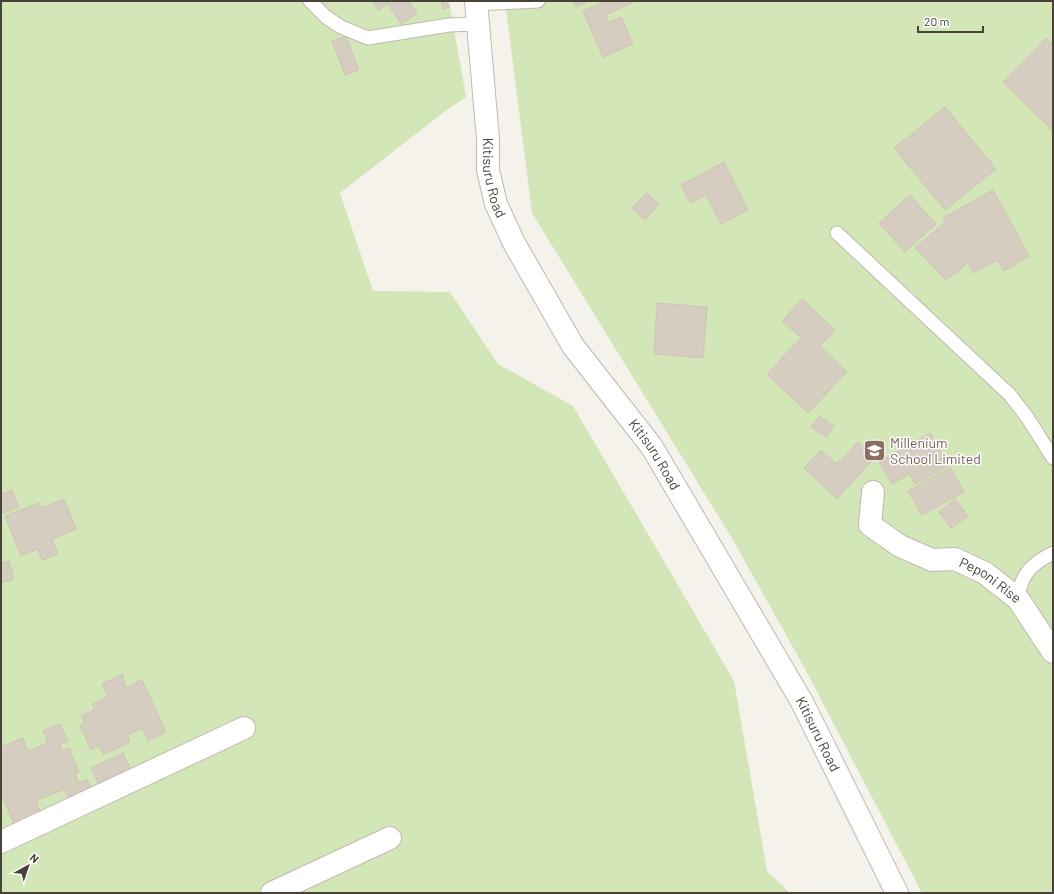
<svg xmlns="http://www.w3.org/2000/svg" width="1054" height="894" font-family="Barlow,sans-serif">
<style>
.green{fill:#d3e6b7}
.building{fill:#d6cdc1;stroke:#d0c4b5}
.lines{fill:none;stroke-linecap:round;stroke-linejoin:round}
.service-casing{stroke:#c0b9ae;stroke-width:15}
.minor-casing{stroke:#c0b9ae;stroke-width:24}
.tertiary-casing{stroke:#c0b9ae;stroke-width:24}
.service{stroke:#fff;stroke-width:13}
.minor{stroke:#fff;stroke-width:22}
.tertiary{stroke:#fff;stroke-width:22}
.labels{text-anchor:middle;stroke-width:3;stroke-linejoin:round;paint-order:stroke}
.street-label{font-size:14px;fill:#494239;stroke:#fff}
.education-label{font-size:14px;fill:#785e54;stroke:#fff;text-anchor:start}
</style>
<rect width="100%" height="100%" fill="#f5f1eb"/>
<g class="green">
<path d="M 1,1 L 449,1 L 466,97 L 444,112 L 340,193 L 373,291 L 450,292 L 498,364 L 573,406 L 734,681 L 767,871 L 790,893 L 1,893 Z"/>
<path d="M 505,1 L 1053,1 L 1053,893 L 922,893 L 804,667 L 733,540 L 532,213 Z"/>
</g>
<g class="building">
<path d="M 373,1 L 409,1 L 417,14 L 401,24 L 388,4 L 378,10 Z"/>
<path d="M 441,1 L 447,1 L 449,7 L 443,9 Z"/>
<path d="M 573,1 L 589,1 L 576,7 Z"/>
<path d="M 599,1 L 636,1 L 605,15 L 608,22 L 621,17 L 633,44 L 603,57 L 583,11 L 600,4 Z"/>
<path d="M 346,36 L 359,70 L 345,75 L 332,41 Z"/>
<path d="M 1046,38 L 1053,45 L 1053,131 L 1003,82 Z"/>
<path d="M 945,107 L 996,169 L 945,210 L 894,148 Z"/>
<path d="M 724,162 L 748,210 L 721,224 L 706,195 L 690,203 L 681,185 Z"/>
<path d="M 993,190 L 1029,256 L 1004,271 L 998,260 L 973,273 L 968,263 L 946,280 L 915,248 L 945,222 L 943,218 Z"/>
<path d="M 646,193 L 659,204 L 645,220 L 632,208 Z"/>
<path d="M 910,195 L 936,224 L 905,252 L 879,223 Z"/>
<path d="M 802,299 L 835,330 L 820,346 L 847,372 L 808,413 L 767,374 L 801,338 L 782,321 Z"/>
<path d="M 657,303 L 707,307 L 703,358 L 654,354 Z"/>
<path d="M 819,416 L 834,426 L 827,437 L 811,427 Z"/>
<path d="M 930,433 L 949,465 L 915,484 L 909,474 L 892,484 L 879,462 Z"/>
<path d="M 858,442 L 875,457 L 837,499 L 804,468 L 821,450 L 837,464 Z"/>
<path d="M 950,467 L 964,492 L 922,515 L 908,491 Z"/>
<path d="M 12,490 L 19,507 L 1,514 L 1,494 Z"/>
<path d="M 64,499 L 76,529 L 52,539 L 58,554 L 42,560 L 38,549 L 21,556 L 5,516 L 39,503 L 41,508 Z"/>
<path d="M 955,499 L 968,516 L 951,528 L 939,512 Z"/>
<path d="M 9,561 L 14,579 L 1,583 L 1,563 Z"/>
<path d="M 123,674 L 125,688 L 142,680 L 166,732 L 148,741 L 142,728 L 127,735 L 130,742 L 103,755 L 99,746 L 91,750 L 80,726 L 85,723 L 81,716 L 94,710 L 93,704 L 108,696 L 102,684 Z"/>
<path d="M 60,724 L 68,741 L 60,744 L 62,751 L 69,748 L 79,772 L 75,774 L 79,783 L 36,801 L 41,813 L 14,824 L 1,793 L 1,747 L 23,738 L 28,751 L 48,743 L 43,731 Z"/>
<path d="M 123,753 L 131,770 L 99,785 L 91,768 Z"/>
<path d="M 86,779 L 94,792 L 72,805 L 65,791 Z"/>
</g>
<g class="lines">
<defs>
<g id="service">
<path d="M 310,1 L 326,17 L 341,27 L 368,38 L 449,25 L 477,24"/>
<path d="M 476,4 L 538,1"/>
<path d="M 837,233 L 1010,395 L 1027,417 L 1053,458"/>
<path d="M 1018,599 C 1021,574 1031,564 1053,553"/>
</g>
<g id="minor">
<path id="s1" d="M 873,492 L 870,525 L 900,546 L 932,560 L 955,559 L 985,573 L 1018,599 L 1053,652"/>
<path d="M 1,842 L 244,728"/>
<path d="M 272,893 L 390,838"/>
</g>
<g id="tertiary">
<path id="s2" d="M 476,1 L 488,139 L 488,170 L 496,204 L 514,243 L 573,346 L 652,447 L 802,702 L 897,893"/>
</g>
</defs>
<use href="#service" class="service-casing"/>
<use href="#minor" class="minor-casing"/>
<use href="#tertiary" class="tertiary-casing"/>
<use href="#service" class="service"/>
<use href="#minor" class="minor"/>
<use href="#tertiary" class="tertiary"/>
</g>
<defs>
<symbol id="school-square" viewBox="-11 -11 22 22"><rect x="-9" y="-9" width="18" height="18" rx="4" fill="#8d6e63" stroke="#fff"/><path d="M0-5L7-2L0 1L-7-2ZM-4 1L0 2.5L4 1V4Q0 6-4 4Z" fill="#fff"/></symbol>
</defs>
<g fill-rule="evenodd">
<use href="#school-square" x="862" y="438" width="25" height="25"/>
</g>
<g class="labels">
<g class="street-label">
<text dy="5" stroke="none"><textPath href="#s2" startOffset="178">Kitisuru Road</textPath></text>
<text dy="5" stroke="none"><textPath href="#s2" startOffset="502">Kitisuru Road</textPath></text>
<text dy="5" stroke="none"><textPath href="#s1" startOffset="169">Peponi Rise</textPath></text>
<text dy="5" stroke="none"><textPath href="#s2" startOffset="826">Kitisuru Road</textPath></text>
</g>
<g class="education-label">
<text x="890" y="448">Millenium<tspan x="890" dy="16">School Limited</tspan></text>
</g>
</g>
<rect width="1054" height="894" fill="none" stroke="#494239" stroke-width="4"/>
<g transform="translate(28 866) rotate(40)" stroke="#ffffff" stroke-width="3" paint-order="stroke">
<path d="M0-3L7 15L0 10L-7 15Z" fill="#494239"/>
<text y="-6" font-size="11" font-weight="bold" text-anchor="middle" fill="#494239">N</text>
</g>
<path d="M918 26v6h65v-6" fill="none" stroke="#494239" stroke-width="2"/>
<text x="924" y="26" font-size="12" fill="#494239" stroke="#ffffff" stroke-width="3" paint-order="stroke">20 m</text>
</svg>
